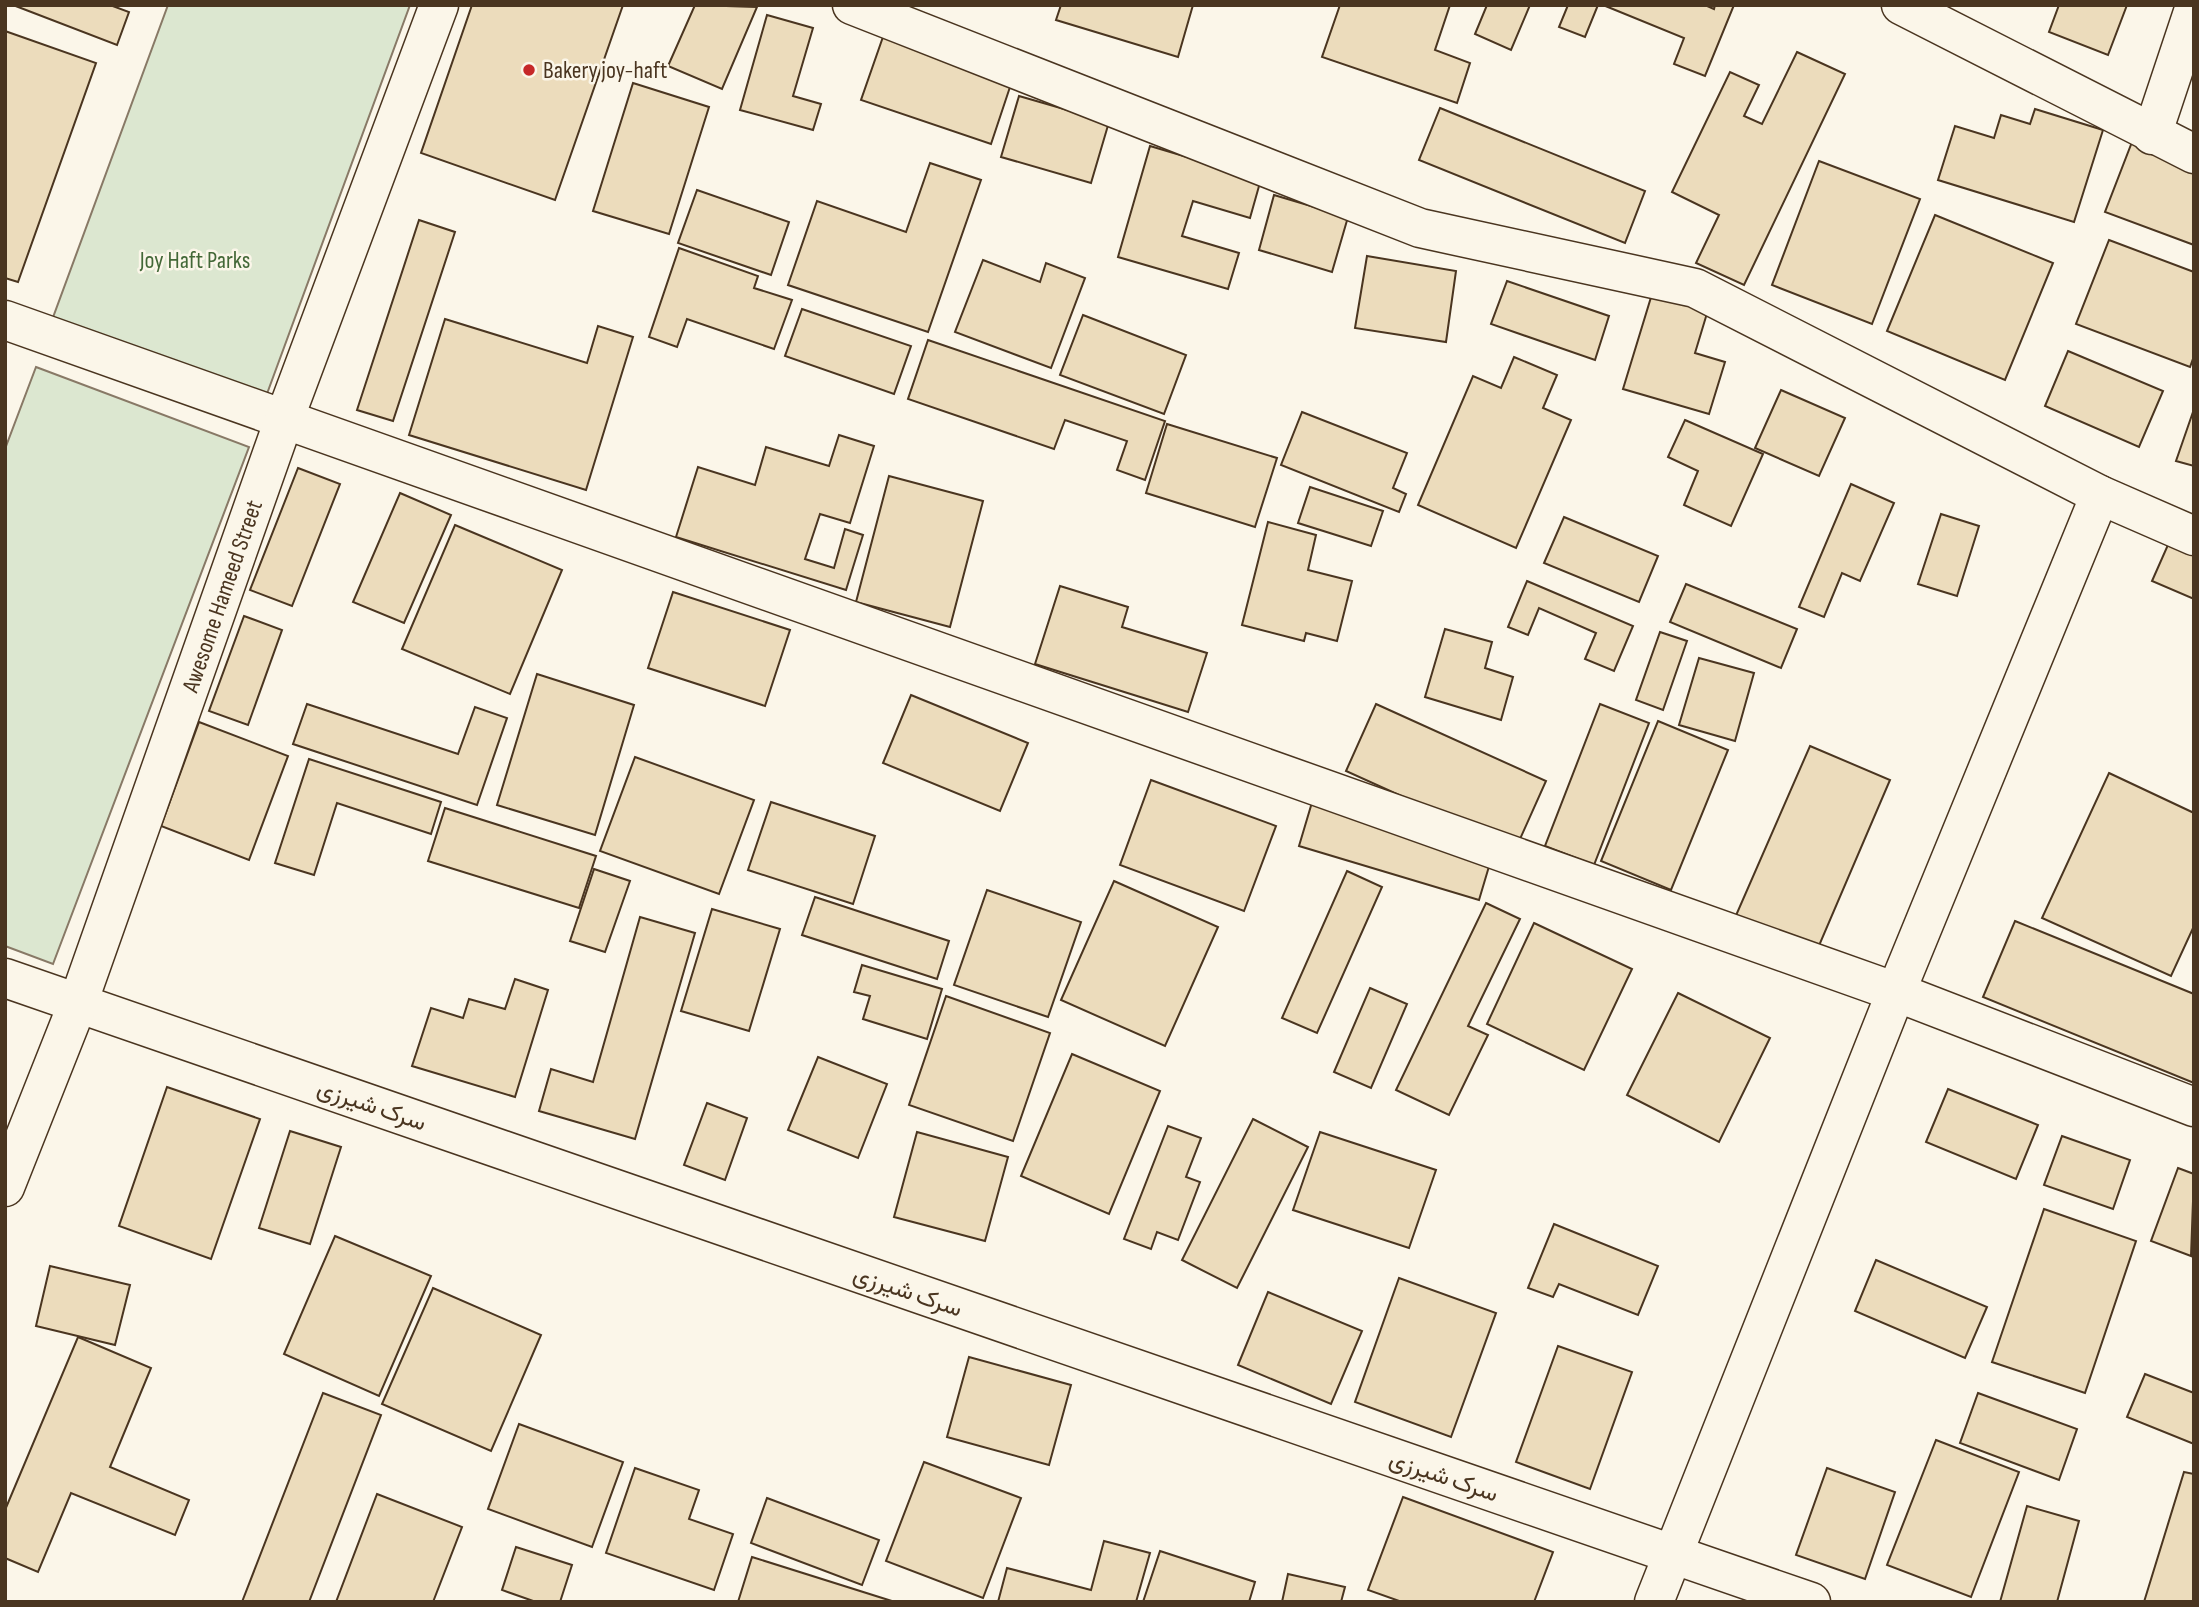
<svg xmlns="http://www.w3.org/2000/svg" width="2199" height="1607" font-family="'Sofia Sans Condensed',Vazirmatn,sans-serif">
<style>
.green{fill:#dce7d0;stroke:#887966;stroke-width:2}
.building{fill:#ecdcbc;stroke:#4a3520;stroke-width:2}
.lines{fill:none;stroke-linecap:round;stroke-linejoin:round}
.minor-casing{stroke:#4a3520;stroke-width:41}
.minor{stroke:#fbf6e9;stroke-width:38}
.poi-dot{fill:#c62828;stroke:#fbf6e9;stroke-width:2.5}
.labels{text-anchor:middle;stroke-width:5;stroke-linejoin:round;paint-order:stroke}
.poi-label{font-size:24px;fill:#4a3520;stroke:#fbf6e9;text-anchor:start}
.park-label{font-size:24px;fill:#436837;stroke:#fbf6e9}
.street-label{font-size:24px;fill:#4a3520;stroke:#fbf6e9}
</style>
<rect width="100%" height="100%" fill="#fbf6e9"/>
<g class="green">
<path d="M 168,5 L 410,5 L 261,410 L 48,331 Z"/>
<path d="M 36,367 L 249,447 L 53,964 L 5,946 L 5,449 Z"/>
</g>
<g class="building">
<path d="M 13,5 L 110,5 L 129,12 L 117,45 Z"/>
<path d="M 472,5 L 623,5 L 555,200 L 421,153 Z"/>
<path d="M 695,5 L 757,7 L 722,89 L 668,66 Z"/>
<path d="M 1061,5 L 1193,5 L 1178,57 L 1056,20 Z"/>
<path d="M 1340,5 L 1450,5 L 1435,50 L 1470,63 L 1457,103 L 1322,57 Z"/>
<path d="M 1487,5 L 1530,5 L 1511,50 L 1475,34 Z"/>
<path d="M 1568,5 L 1598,5 L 1585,37 L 1559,27 Z"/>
<path d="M 1603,5 L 1705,5 L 1714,9 L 1715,5 L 1734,5 L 1705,76 L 1674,64 L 1684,38 Z"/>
<path d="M 2059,5 L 2127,5 L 2108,55 L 2049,32 Z"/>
<path d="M 767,15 L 813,28 L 793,96 L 821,104 L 813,130 L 740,110 Z"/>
<path d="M 5,31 L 96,63 L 18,282 L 5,278 Z"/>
<path d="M 884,34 L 1013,78 L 991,144 L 861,100 Z"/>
<path d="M 1797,52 L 1845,74 L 1744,285 L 1696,263 L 1719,215 L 1672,192 L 1730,72 L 1759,85 L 1744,116 L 1762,124 Z"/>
<path d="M 633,83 L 709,107 L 669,234 L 593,211 Z"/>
<path d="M 1019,96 L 1109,122 L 1091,183 L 1001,157 Z"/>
<path d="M 1440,108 L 1645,191 L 1625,243 L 1419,160 Z"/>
<path d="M 2035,109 L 2103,130 L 2074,222 L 1938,180 L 1955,126 L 1994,138 L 2001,115 L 2030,124 Z"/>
<path d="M 2132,142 L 2194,165 L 2194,245 L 2105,212 Z"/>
<path d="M 1150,146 L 1261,179 L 1250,218 L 1193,201 L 1182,236 L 1239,253 L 1228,289 L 1118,257 Z"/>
<path d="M 1819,161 L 1920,199 L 1872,324 L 1772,285 Z"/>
<path d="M 930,163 L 981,180 L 928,332 L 788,285 L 817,201 L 906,232 Z"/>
<path d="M 697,190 L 789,222 L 771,275 L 678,243 Z"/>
<path d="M 1274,195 L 1348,217 L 1332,272 L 1259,250 Z"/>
<path d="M 1935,215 L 2053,263 L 2005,380 L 1887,331 Z"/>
<path d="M 419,220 L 455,232 L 393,421 L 357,410 Z"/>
<path d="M 2109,240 L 2194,272 L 2194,356 L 2190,367 L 2076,324 Z"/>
<path d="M 679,248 L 758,276 L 754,288 L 792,300 L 774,349 L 687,319 L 677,347 L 649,337 Z"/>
<path d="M 1367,256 L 1456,271 L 1446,342 L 1355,328 Z"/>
<path d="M 983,260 L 1040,282 L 1046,263 L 1085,278 L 1051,368 L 955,332 Z"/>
<path d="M 1507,281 L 1609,316 L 1595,360 L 1491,324 Z"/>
<path d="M 1652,294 L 1708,310 L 1695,353 L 1725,362 L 1709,414 L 1623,389 Z"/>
<path d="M 802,309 L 911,346 L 894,394 L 785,356 Z"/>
<path d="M 1083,315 L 1186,355 L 1164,414 L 1060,375 Z"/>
<path d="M 445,319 L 587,363 L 598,326 L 633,337 L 586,490 L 409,435 Z"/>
<path d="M 928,340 L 1165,421 L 1145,480 L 1117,470 L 1127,441 L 1065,420 L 1054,449 L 908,399 Z"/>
<path d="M 2068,351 L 2163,391 L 2139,447 L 2045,406 Z"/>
<path d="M 1514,357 L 1557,375 L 1543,408 L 1571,420 L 1516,548 L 1418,505 L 1473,376 L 1501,388 Z"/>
<path d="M 1781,390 L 1845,418 L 1819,476 L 1755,448 Z"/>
<path d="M 2194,409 L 2194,466 L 2176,461 Z"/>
<path d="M 1302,412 L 1407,453 L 1393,488 L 1406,494 L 1399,512 L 1281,465 Z"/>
<path d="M 1685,420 L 1763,454 L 1731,526 L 1684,505 L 1698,471 L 1668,457 Z"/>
<path d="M 1167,424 L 1277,458 L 1255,527 L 1146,493 Z"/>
<path d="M 839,435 L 874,446 L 850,523 L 820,514 L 805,559 L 834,568 L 845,529 L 863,535 L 846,590 L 676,537 L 698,467 L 755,485 L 766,447 L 829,466 Z"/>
<path d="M 298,468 L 340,484 L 292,606 L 250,590 Z"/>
<path d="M 889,476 L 983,501 L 950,627 L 856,602 Z"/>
<path d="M 1851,484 L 1894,503 L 1860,581 L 1842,573 L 1824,617 L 1799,607 Z"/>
<path d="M 1310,487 L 1383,511 L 1371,546 L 1298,523 Z"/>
<path d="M 400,493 L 451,515 L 404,623 L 353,602 Z"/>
<path d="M 1941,514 L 1979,526 L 1957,596 L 1918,584 Z"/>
<path d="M 1564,517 L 1658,556 L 1639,602 L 1544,563 Z"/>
<path d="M 1268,522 L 1316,535 L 1308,570 L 1352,581 L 1337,641 L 1306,633 L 1304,641 L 1242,625 Z"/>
<path d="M 455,525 L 562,570 L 510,694 L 402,649 Z"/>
<path d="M 2171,538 L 2194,547 L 2194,599 L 2152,581 Z"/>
<path d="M 1527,581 L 1633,626 L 1614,671 L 1585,659 L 1596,633 L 1539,608 L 1528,635 L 1508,627 Z"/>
<path d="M 1686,584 L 1797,629 L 1781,668 L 1670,622 Z"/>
<path d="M 1060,586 L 1128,607 L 1122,627 L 1207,653 L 1188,712 L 1035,664 Z"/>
<path d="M 673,592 L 790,630 L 765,706 L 648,668 Z"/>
<path d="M 244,616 L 282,630 L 248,725 L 209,711 Z"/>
<path d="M 1445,629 L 1492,642 L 1485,668 L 1513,677 L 1501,720 L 1425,697 Z"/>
<path d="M 1660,632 L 1687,641 L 1663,710 L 1636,700 Z"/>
<path d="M 1699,658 L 1754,673 L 1735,741 L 1679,725 Z"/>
<path d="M 537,674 L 634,705 L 595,835 L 497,805 Z"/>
<path d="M 911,695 L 1028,743 L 1000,811 L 883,763 Z"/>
<path d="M 307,704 L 458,754 L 475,707 L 507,718 L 477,805 L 293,744 Z"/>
<path d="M 1376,704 L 1546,781 L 1516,848 L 1346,771 Z"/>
<path d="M 1600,704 L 1649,723 L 1594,865 L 1545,846 Z"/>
<path d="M 1658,721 L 1728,750 L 1671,890 L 1601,861 Z"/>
<path d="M 199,722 L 288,756 L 249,860 L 161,826 Z"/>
<path d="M 1810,746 L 1890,780 L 1815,955 L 1734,920 Z"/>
<path d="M 635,757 L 754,800 L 719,894 L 600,851 Z"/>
<path d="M 309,759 L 441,802 L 431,834 L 337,803 L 314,875 L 275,863 Z"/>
<path d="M 2109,773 L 2194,813 L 2194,926 L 2171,976 L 2042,918 Z"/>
<path d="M 1151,780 L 1276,826 L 1244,911 L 1120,865 Z"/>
<path d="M 1313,799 L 1493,853 L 1479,900 L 1299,846 Z"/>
<path d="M 771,802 L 875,836 L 853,904 L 748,870 Z"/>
<path d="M 445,808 L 596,856 L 579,908 L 428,861 Z"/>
<path d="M 594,869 L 630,881 L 605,952 L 570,941 Z"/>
<path d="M 1347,871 L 1382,887 L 1317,1033 L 1282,1018 Z"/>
<path d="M 1114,881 L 1218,927 L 1165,1046 L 1061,1000 Z"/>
<path d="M 987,890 L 1081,922 L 1048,1017 L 954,985 Z"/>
<path d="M 815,897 L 949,941 L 937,979 L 802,935 Z"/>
<path d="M 1486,903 L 1520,919 L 1468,1026 L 1488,1035 L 1449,1115 L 1396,1090 Z"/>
<path d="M 712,909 L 780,929 L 749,1031 L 681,1011 Z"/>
<path d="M 640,917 L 695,933 L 635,1139 L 539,1111 L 551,1069 L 593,1082 Z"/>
<path d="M 2015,921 L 2194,994 L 2194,1083 L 1983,997 Z"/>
<path d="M 1534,923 L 1632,969 L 1584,1070 L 1487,1024 Z"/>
<path d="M 862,965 L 942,989 L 927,1039 L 863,1019 L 870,996 L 854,992 Z"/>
<path d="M 515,979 L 548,990 L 515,1097 L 412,1066 L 431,1008 L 463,1018 L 469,999 L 505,1009 Z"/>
<path d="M 1370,988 L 1407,1004 L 1371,1088 L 1334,1072 Z"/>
<path d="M 1678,993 L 1770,1038 L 1719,1142 L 1627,1095 Z"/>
<path d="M 946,996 L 1050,1033 L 1013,1141 L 909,1105 Z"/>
<path d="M 1072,1054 L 1160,1091 L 1109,1214 L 1021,1176 Z"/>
<path d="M 818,1057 L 887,1084 L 858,1158 L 788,1130 Z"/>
<path d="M 167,1087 L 260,1119 L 211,1259 L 119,1226 Z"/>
<path d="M 1948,1089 L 2038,1125 L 2016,1179 L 1926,1142 Z"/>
<path d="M 707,1103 L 747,1118 L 725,1180 L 684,1165 Z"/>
<path d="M 1253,1119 L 1308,1147 L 1237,1288 L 1182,1260 Z"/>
<path d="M 1168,1126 L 1201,1138 L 1186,1177 L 1200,1182 L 1178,1240 L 1157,1232 L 1151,1249 L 1124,1239 Z"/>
<path d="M 290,1131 L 341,1147 L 310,1244 L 259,1228 Z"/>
<path d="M 917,1132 L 1008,1157 L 985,1241 L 894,1217 Z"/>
<path d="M 1320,1132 L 1436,1170 L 1409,1248 L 1293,1210 Z"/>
<path d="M 2062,1136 L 2130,1160 L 2113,1209 L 2044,1185 Z"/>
<path d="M 2178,1168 L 2194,1174 L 2191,1256 L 2151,1241 Z"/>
<path d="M 2044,1209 L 2136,1241 L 2085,1393 L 1992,1362 Z"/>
<path d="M 1554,1224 L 1658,1266 L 1638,1315 L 1559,1284 L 1553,1297 L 1528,1288 Z"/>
<path d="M 335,1236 L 431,1276 L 379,1396 L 284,1354 Z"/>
<path d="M 1876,1260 L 1987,1307 L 1965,1358 L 1855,1311 Z"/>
<path d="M 50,1266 L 130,1285 L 115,1345 L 36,1326 Z"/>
<path d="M 1399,1278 L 1496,1313 L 1451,1437 L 1355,1402 Z"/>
<path d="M 433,1288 L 541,1335 L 491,1451 L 382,1404 Z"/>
<path d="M 1268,1292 L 1362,1331 L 1331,1404 L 1238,1365 Z"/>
<path d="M 78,1337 L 151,1368 L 110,1467 L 189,1500 L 175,1535 L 71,1493 L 38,1572 L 5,1558 L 5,1510 Z"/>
<path d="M 1558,1346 L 1632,1372 L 1590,1489 L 1516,1462 Z"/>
<path d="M 969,1357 L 1071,1385 L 1049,1465 L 947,1437 Z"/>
<path d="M 2145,1374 L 2194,1393 L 2194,1444 L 2127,1417 Z"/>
<path d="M 323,1393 L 381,1415 L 309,1602 L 242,1602 Z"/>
<path d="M 1978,1393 L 2077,1429 L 2059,1480 L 1960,1443 Z"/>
<path d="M 519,1424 L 623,1462 L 592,1547 L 488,1509 Z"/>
<path d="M 1936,1440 L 2019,1472 L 1971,1597 L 1887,1565 Z"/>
<path d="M 924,1462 L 1021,1498 L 983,1598 L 886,1561 Z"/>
<path d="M 635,1468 L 699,1490 L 689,1519 L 733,1534 L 714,1590 L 606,1553 Z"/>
<path d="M 1827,1468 L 1895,1492 L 1865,1579 L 1796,1555 Z"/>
<path d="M 2184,1472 L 2194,1474 L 2194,1602 L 2144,1602 Z"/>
<path d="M 377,1494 L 462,1527 L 433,1602 L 336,1602 Z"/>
<path d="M 1403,1497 L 1553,1552 L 1534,1602 L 1402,1602 L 1368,1590 Z"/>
<path d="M 767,1498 L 879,1540 L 862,1585 L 751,1543 Z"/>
<path d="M 2027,1506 L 2079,1521 L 2057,1602 L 2000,1602 Z"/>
<path d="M 1104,1541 L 1150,1553 L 1136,1602 L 998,1602 L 1007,1568 L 1091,1590 Z"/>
<path d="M 516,1547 L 572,1565 L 560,1602 L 536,1602 L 502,1590 Z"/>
<path d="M 1160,1551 L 1255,1582 L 1249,1602 L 1143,1602 Z"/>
<path d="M 752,1557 L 895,1602 L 738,1602 Z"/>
<path d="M 1288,1574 L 1345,1587 L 1341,1602 L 1282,1602 Z"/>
</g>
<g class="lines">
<defs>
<g id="minor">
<path d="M 852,5 L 1420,228 L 1695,288 L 2100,495 L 2194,536"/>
<path d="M 1901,5 L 2194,154"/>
<path d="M 2152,135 L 2194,9"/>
<path d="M 5,320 L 1896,992 L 2194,1107"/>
<path d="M 5,978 L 1811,1602"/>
<path d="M 5,1187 L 78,1003 L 285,417 L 439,5"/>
<path d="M 1654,1602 L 1896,992 L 2100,495"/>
</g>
</defs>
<use href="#minor" class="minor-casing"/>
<use href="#minor" class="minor"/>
</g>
<circle class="poi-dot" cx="529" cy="70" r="7"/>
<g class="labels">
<g class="poi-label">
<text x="543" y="78">Bakery joy-haft</text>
</g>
<g class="park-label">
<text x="195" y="268">Joy Haft Parks</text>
</g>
<g class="street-label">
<text transform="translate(222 596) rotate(-71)" y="8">Awesome Hameed Street</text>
<text transform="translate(372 1105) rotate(19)" y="8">سرک شیرزی</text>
<text transform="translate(908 1291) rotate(19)" y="8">سرک شیرزی</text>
<text transform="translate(1444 1476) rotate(19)" y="8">سرک شیرزی</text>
</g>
</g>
<rect width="2199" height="1607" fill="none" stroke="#4a3520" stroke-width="14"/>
</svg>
